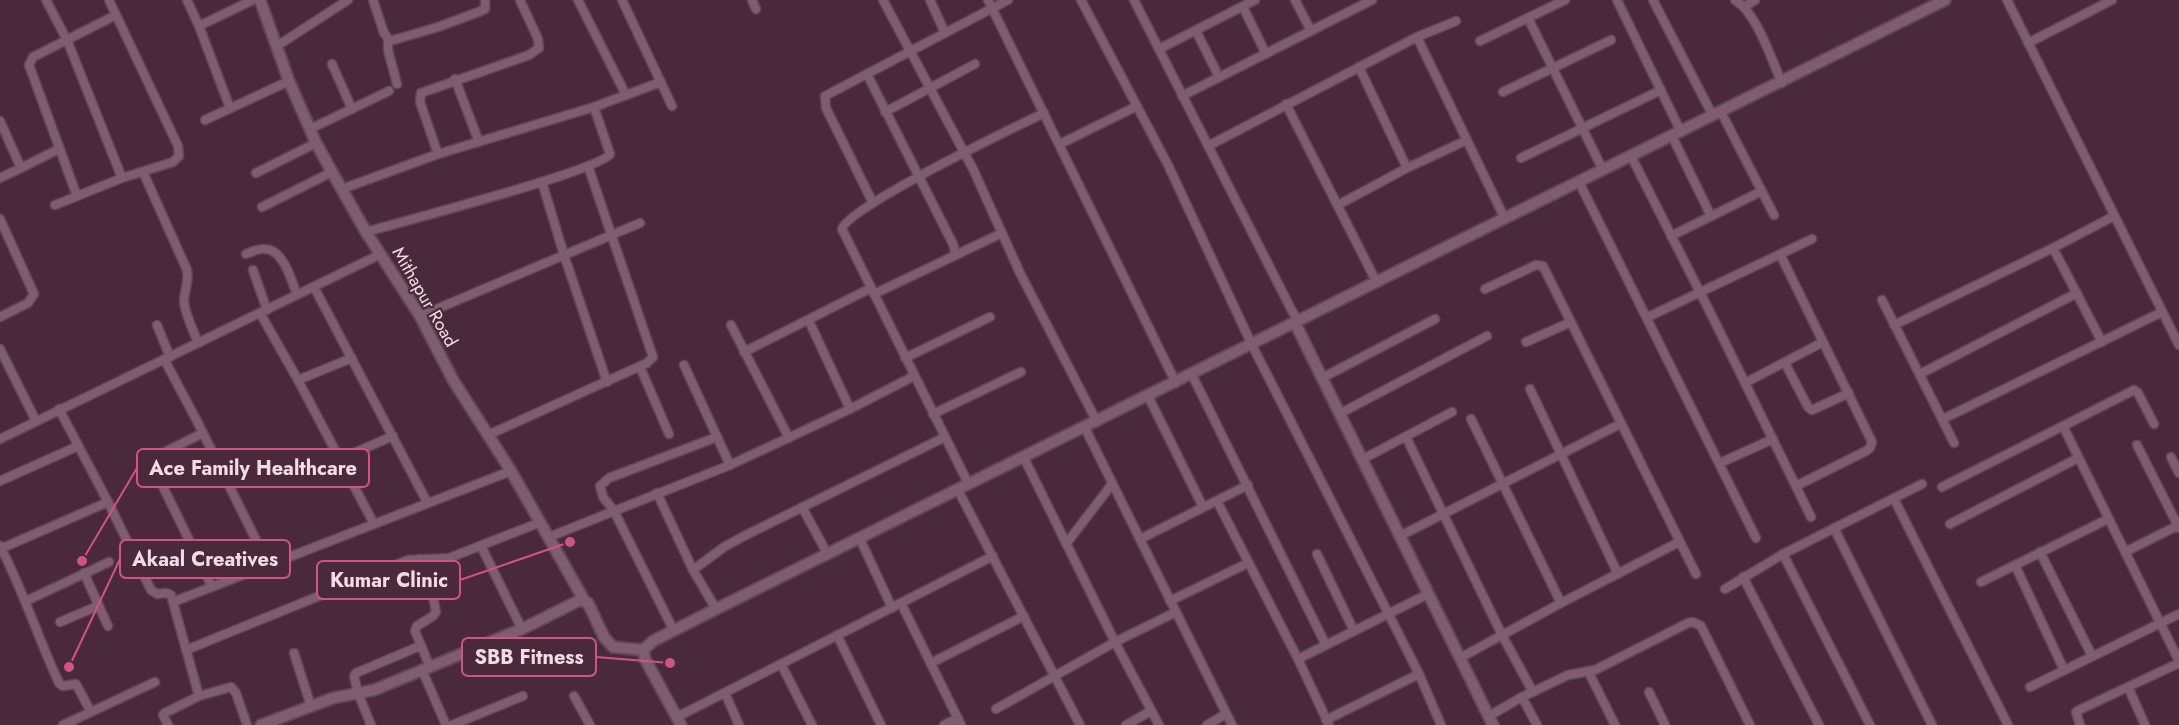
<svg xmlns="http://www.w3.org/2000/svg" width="2179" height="725" font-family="Jost,sans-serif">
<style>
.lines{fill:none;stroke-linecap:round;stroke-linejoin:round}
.minor-casing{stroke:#614754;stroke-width:11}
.tertiary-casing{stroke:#614754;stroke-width:14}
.minor{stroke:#805d6e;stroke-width:8}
.tertiary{stroke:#805d6e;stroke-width:10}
.labels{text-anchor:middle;stroke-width:4.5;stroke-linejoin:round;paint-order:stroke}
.street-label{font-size:18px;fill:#f1dce6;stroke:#4a2a3a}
.leader{fill:none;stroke:#d05385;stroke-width:2}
.callout-dot{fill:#d05385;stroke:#4a2a3a;stroke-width:2}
.callout{fill:#4a2a3a;stroke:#d05385;stroke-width:2}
.callout-label{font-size:20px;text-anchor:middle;font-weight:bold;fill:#f1dce6}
</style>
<rect width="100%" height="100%" fill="#4a2a3a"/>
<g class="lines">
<defs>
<g id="minor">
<path d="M 46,0 L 67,40 L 122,178"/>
<path d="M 187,0 L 199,26"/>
<path d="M 373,0 L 384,33 L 390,41 L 438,27 L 481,11 L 485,9 L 485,0"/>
<path d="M 578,0 L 626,95"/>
<path d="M 622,0 L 672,106"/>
<path d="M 752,0 L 756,9"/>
<path d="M 883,0 L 973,169 L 1020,273 L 1097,422"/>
<path d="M 930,0 L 945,33"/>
<path d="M 988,0 L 1176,383"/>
<path d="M 1081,0 L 1168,165 L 1252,345 L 1419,674 L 1441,725"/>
<path d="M 1134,0 L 1291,309 L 1298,321"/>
<path d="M 1295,0 L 1311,31"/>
<path d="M 1617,0 L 1681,132"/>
<path d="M 1653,0 L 1713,116"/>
<path d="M 1735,0 C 1757,13 1771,59 1782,83"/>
<path d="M 2007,0 L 2179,345"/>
<path d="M 1243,7 L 1266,54"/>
<path d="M 1744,7 L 1755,0"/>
<path d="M 1528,18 L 1603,170"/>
<path d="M 1196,31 L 1219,77"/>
<path d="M 1417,37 L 1505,219"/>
<path d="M 388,40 L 388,50 L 397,84"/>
<path d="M 1480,41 L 1565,0"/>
<path d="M 2028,43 L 2112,0"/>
<path d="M 277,46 L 348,0"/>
<path d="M 1159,49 L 1255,0"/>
<path d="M 332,64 L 352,109"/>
<path d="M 1359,67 L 1407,168"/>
<path d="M 867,74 L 953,244 L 956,255"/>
<path d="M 455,79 L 479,142"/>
<path d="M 1503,92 L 1611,40"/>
<path d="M 1182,96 L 1372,0"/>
<path d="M 1286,104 L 1377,283"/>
<path d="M 230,108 L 199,26 L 253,0"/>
<path d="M 885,112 L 975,64"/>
<path d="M 1721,112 L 1774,215"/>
<path d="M 205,120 L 289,81"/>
<path d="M 0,121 L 21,168 L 0,178"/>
<path d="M 310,129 L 389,91"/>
<path d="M 1672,136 L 1711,216"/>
<path d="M 1060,144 L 1137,106"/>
<path d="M 1208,146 L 1417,37 L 1456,21"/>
<path d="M 438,154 L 420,102 L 421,93 L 529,55 L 539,48 L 538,39 L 520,0"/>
<path d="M 1631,156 L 1713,318 L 1811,517"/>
<path d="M 1521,158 L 1661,90"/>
<path d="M 21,168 L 59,149"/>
<path d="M 143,172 L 187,270 C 189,282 185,289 184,300 C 184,313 194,331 198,343"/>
<path d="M 256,173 L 316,143"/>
<path d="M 542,182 L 564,255 L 607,382"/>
<path d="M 1579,182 L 1756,538"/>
<path d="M 342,189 L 438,154 L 594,107 L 661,82"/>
<path d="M 77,196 L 29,65 L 33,57 L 116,15"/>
<path d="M 873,203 L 826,108 L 825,96 L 1008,0"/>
<path d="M 55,205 L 122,178 L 173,162 L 179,156 L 178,146 L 109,0"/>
<path d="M 1338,205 L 1407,168 L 1467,140"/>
<path d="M 262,207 L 332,172"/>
<path d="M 0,219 L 34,294 L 28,303 L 0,317"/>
<path d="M 366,232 C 400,222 599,171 610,154 L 594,107"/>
<path d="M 1671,236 L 1762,191"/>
<path d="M 2053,248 L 2102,342"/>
<path d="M 246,254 C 251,252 259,248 265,249 C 283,249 292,281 297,295"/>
<path d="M 1780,254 L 1872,442 L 1870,448 L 1866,451 L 1796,486"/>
<path d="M 253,270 L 267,310"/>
<path d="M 314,287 L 427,502"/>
<path d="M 1485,289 L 1536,265 L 1543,266 L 1696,574"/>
<path d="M 874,294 L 1002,233"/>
<path d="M 1882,300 L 1954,443"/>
<path d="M 260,313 L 298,380 L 374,524"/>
<path d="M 420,316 L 640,223"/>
<path d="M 1648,317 L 1812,239"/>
<path d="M 809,321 L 850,409"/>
<path d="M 157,325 L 170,357"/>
<path d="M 731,325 L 789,438"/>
<path d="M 1894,325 L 2053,248 L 2114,216"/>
<path d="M 1526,342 L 1571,322"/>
<path d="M 0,349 L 36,421"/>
<path d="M 744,352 L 871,288"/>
<path d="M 905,358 L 990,317"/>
<path d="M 164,359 L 197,421 L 268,564"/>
<path d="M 1785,363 L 1808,407 L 1812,410 L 1849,393"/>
<path d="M 684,365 L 730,465"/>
<path d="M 640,367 L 669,434"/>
<path d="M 1920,374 L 2077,293"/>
<path d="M 1192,375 L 1326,645"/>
<path d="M 1322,378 L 1435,319"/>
<path d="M 298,380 L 352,358"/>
<path d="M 1745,383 L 1823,342"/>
<path d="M 1530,389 L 1618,574"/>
<path d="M 1148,396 L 1203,507"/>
<path d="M 59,409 L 108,502 L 151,590 L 157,594 L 166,593 L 171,595 L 199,696 L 165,713 L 163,715 L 168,725"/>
<path d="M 933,414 L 1021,372"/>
<path d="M 1339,414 L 1487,336"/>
<path d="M 1471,419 L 1561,603"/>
<path d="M 1943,419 L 2162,312"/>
<path d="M 2063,426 L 2134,390 L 2138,393 L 2154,424"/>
<path d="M 1085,428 L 1232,725"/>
<path d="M 203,433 L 159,455 L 151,462 L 212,587"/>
<path d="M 488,435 L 647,363 L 653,357 L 588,166"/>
<path d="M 1406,437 L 1502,635 L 1533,692"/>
<path d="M 0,439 L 381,254"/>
<path d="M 2137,445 L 2179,528"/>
<path d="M 2171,457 L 2179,473"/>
<path d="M 1024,458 L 1115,642 L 1159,725"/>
<path d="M 340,459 L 393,436"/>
<path d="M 1363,459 L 1452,412"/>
<path d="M 1720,463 L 1773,439"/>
<path d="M 0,481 L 78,446"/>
<path d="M 969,485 L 842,229 C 848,207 1015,127 1044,113"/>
<path d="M 1942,487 L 2063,426 L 2179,661"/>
<path d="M 958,490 L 1080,725"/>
<path d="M 657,493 L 693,570 L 716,609"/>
<path d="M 1894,499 L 2008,725"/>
<path d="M 1217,501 L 1298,659 L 1329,725"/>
<path d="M 802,507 L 828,555"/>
<path d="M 1950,524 L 2078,458"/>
<path d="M 1834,528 L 1932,725"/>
<path d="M 1400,536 L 1620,424"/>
<path d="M 549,537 L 730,465 L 850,409 L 914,376"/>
<path d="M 860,539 L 892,608"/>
<path d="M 1140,539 L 1248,485"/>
<path d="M 1066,544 L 1112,484"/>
<path d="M 0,546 C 23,590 38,638 59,683 L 63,686 L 76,684 L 91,712"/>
<path d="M 481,546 L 522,629"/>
<path d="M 0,549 L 108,502"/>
<path d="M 2040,552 L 2092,656"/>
<path d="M 2125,552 L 2179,525"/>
<path d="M 1317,554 L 1354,631"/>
<path d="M 1783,554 L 1870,725"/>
<path d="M 420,559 L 432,592 L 436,612 L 433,616 L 417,626 L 415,631 L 430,667"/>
<path d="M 2015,565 L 2064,670"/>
<path d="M 693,570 L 724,547 L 746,535 L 945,437"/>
<path d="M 84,573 L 108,626"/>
<path d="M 1743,577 L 1819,725"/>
<path d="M 1981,582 L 2108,519"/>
<path d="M 1725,589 L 1783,554 L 1922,484"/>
<path d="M 26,601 L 109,562"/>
<path d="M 1170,601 L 1248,563"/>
<path d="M 173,602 L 511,471"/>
<path d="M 901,603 L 961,725"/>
<path d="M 60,622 L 98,606"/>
<path d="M 674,631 L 614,511 L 603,497 L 600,486 L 609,478 L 717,437"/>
<path d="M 837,635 L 881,725"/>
<path d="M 186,650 L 408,560 L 449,558 L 541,522"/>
<path d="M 294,653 L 311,706"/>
<path d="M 1460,658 L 1561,603 L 1679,542"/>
<path d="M 1298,659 L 1428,594"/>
<path d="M 931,663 L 1024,616"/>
<path d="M 781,664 L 812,725"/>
<path d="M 422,670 L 446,725"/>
<path d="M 1588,671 L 1615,725"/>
<path d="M 2030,687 L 2179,614"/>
<path d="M 2128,687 L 2145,725"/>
<path d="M 1649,692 L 1665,725"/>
<path d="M 725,693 L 739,725"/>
<path d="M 199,696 L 231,687 L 236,693 L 247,725"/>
<path d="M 574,696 L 590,725"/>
<path d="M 1522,697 L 1537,725"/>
<path d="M 996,709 L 1115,642 L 1176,612"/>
<path d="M 1489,716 L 1522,697 L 1568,675 L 1595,670 L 1688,623 L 1693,622 L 1701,626 L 1750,725"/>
<path d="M 677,717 L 993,556"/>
<path d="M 1326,720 L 1419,674"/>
<path d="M 63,725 L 155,682"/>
<path d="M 371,725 L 358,693 L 354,676 L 356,673 L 420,646"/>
<path d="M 452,725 L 523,696"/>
<path d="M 944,725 L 958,718"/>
<path d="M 1126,725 L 1151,711"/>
<path d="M 1207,725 L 1226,714"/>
<path d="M 2080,725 L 2076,712 L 2079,710 L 2179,663"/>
</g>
<g id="tertiary">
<path d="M 260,0 L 289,81 L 316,143 L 332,172 L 366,232 L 420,316 L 453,380 L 511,471 L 584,600"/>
<path d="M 1295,323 L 1493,725"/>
<path d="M 643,650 L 645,659 L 681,725"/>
<path d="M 261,725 L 333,698 L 374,690 L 522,629 L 580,600 L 588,603 L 604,637 L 613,647 L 643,650 L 653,641 L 716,609 L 1945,0"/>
</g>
</defs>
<use href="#minor" class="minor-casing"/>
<use href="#tertiary" class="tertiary-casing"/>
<use href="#minor" class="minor"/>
<use href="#tertiary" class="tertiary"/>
</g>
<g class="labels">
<g class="street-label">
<text transform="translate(425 297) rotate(60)" y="6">Mithapur Road</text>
</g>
</g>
<path class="leader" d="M82 561L137 468M69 667L120 559M570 542L460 580M670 663L596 657"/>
<g class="callout-dot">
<circle cx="82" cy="561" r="6"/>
<circle cx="69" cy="667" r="6"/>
<circle cx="570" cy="542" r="6"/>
<circle cx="670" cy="663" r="6"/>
</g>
<g class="callout">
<rect x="137" y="449" width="232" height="38" rx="6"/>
<rect x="120" y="540" width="170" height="38" rx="6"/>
<rect x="317" y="561" width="143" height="38" rx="6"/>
<rect x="462" y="638" width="134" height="38" rx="6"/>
</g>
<g class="callout-label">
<text x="253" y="475">Ace Family Healthcare</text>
<text x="205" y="566">Akaal Creatives</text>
<text x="389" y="587">Kumar Clinic</text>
<text x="529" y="664">SBB Fitness</text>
</g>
</svg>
